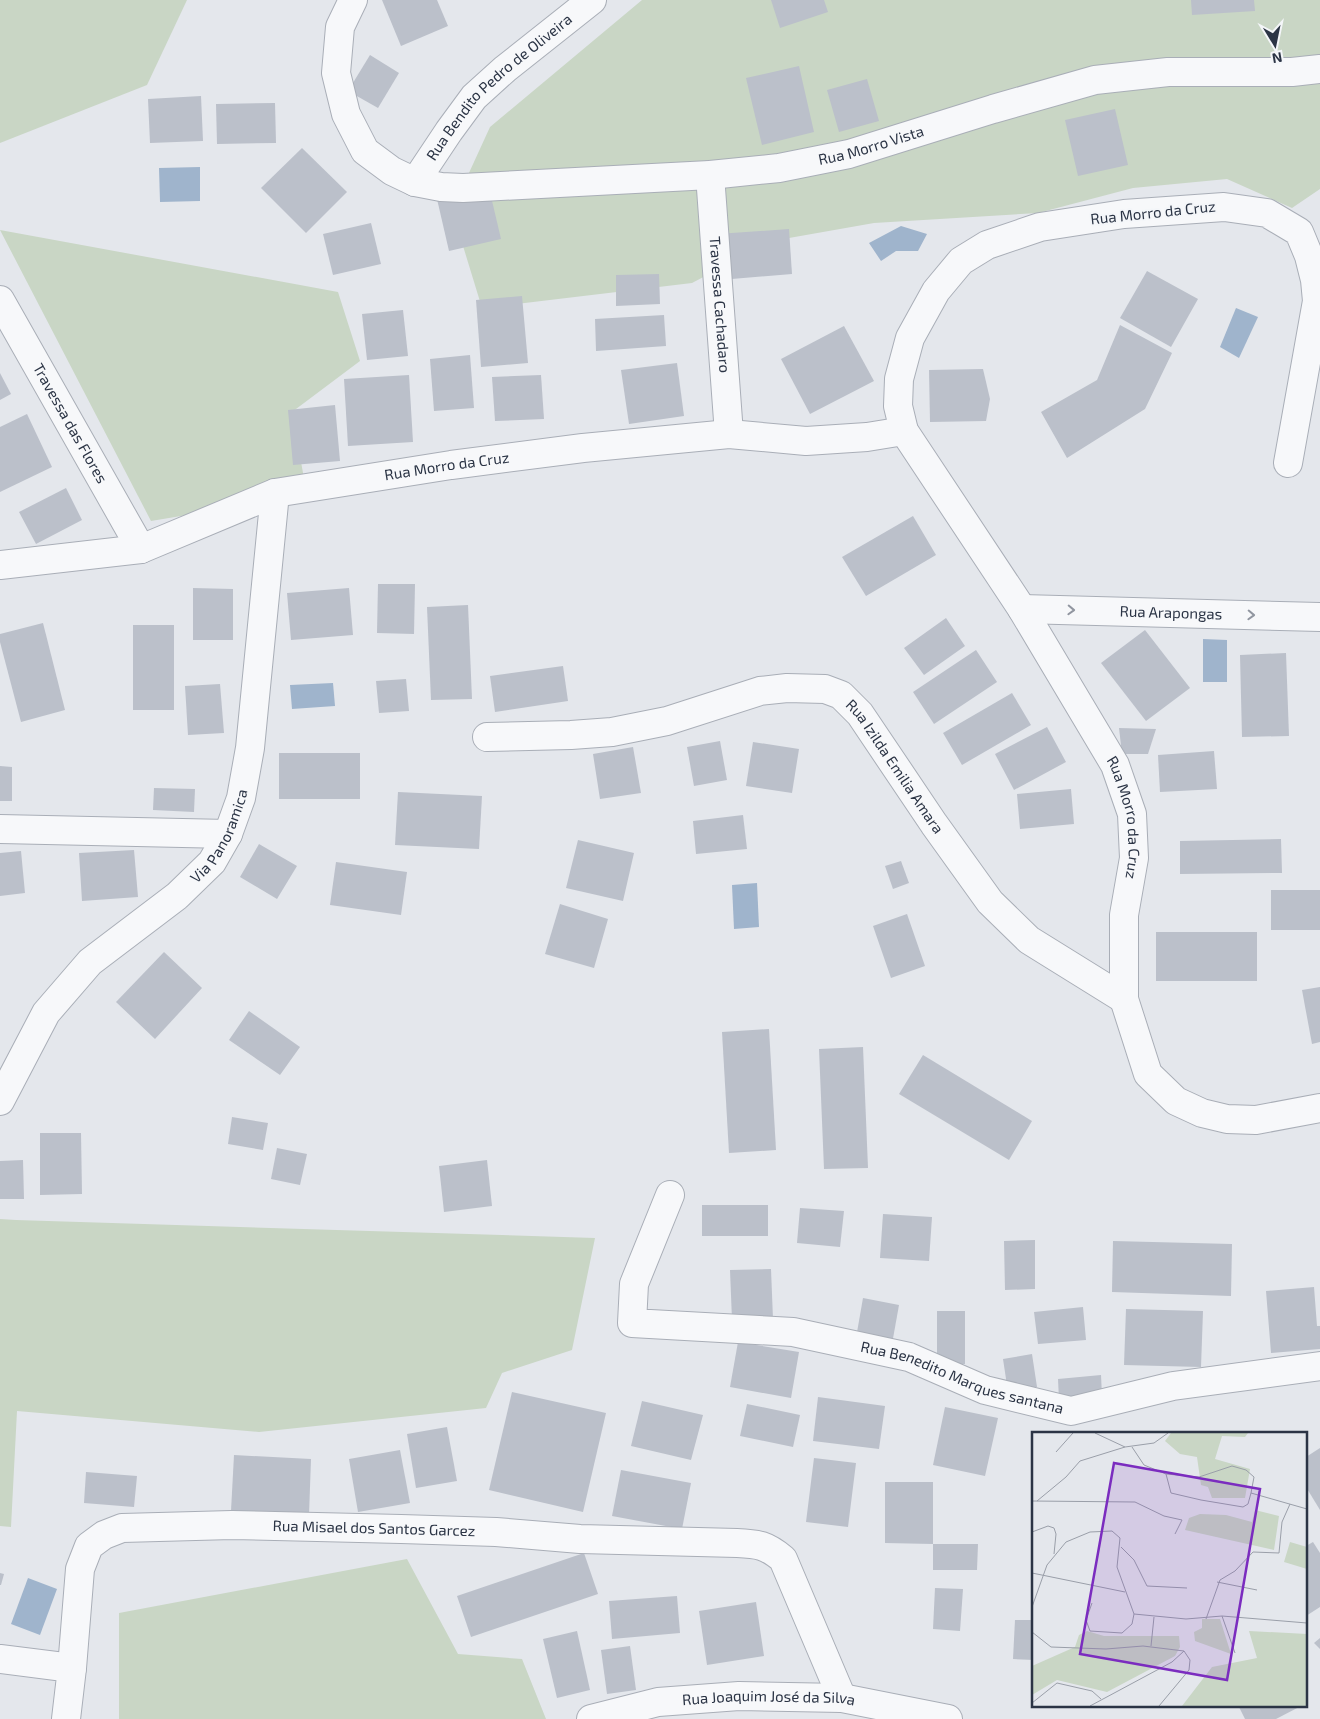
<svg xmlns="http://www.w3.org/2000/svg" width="1320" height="1719" font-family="'Exo 2',sans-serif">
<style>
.green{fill:#c9d6c5}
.water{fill:#9fb4cc}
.building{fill:#bbc0ca}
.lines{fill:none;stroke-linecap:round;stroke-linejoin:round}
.minor-casing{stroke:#a9aeb7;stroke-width:30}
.minor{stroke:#f7f8fa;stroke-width:28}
.oneway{stroke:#9196a0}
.labels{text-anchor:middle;stroke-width:4;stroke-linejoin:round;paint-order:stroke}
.street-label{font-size:15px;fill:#2b3445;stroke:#f4f6f9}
.inset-road{fill:none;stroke:#9a9fa9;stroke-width:1}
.view{fill:#7b2cbf;fill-opacity:0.15;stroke:#7b2cbf;stroke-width:2.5}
.inset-edge{fill:none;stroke:#2b3445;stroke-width:2.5}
</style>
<rect width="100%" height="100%" fill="#e4e7ec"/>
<g class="green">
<path d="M 0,0 L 187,0 L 147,85 L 0,143 Z"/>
<path d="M 642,0 L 1320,0 L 1320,189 L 1292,208 L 1227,179 L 1133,188 L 1038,213 L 874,223 L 772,241 L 692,283 L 482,308 L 452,210 L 490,127 Z"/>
<path d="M 0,230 L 338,292 L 360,361 L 292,412 L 307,495 L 151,521 Z"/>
<path d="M 0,1219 L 16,1220 L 595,1238 L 572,1350 L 502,1373 L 486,1408 L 259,1432 L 17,1411 L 11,1527 L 0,1526 Z"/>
<path d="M 407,1559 L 458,1654 L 522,1659 L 546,1719 L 119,1719 L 119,1613 Z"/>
</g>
<g class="water">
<path d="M 200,167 L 200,201 L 160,202 L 159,168 Z"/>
<path d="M 901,226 L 927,234 L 918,251 L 896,251 L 881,261 L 869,243 Z"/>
<path d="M 1236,308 L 1258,317 L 1239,358 L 1220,347 Z"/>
<path d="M 1203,639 L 1227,640 L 1227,682 L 1203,682 Z"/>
<path d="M 333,683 L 335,706 L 292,709 L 290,685 Z"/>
<path d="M 757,883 L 759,927 L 734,929 L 732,885 Z"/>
<path d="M 28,1578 L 57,1589 L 40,1635 L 11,1624 Z"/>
</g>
<g class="building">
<path d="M 382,0 L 437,0 L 448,26 L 401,46 Z"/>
<path d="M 771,0 L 824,0 L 828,12 L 780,28 Z"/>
<path d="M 1191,0 L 1254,0 L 1255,11 L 1192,15 Z"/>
<path d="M 370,55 L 399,73 L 378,108 L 348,91 Z"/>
<path d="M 799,66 L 814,132 L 762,145 L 746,78 Z"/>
<path d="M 867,79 L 879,121 L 839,132 L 827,90 Z"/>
<path d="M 201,96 L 203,141 L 150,143 L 148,99 Z"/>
<path d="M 275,103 L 276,143 L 217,144 L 216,104 Z"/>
<path d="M 1115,109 L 1128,165 L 1078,176 L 1065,120 Z"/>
<path d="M 302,148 L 347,192 L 306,233 L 261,188 Z"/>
<path d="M 489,188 L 501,239 L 449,251 L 437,199 Z"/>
<path d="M 371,223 L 381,264 L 333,275 L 323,234 Z"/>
<path d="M 789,229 L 792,274 L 720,280 L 717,234 Z"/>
<path d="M 1147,271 L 1198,299 L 1171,347 L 1120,318 Z"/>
<path d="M 659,274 L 660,304 L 616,306 L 616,275 Z"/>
<path d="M 522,296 L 528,363 L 481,367 L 476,300 Z"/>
<path d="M 403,310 L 408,356 L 367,360 L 362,314 Z"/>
<path d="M 664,315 L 666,346 L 596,351 L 595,319 Z"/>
<path d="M 1120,325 L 1172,353 L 1145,409 L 1067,458 L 1041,412 L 1097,380 Z"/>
<path d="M 844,326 L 874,381 L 810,414 L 781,359 Z"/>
<path d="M 470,355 L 474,408 L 434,411 L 430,359 Z"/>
<path d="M 677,363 L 684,416 L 629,424 L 621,370 Z"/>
<path d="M 983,369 L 990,399 L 986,421 L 930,422 L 929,370 Z"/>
<path d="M 0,373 L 11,394 L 0,400 Z"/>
<path d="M 409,375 L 413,442 L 348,446 L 344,379 Z"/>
<path d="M 541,375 L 544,419 L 495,421 L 492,377 Z"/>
<path d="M 335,405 L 340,461 L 293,465 L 288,410 Z"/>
<path d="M 27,414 L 52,467 L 0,492 L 0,427 Z"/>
<path d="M 66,488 L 82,520 L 36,544 L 19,512 Z"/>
<path d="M 913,516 L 936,555 L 866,596 L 842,557 Z"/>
<path d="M 378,584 L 415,584 L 414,634 L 377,633 Z"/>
<path d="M 193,588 L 233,589 L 233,640 L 193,640 Z"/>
<path d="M 349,588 L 353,635 L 291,640 L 287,593 Z"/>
<path d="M 468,605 L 472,699 L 431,700 L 427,607 Z"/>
<path d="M 946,618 L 965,646 L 924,675 L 904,648 Z"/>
<path d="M 43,623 L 65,710 L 21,722 L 0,642 L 0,634 Z"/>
<rect x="133" y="625" width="41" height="85"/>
<path d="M 1145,630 L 1190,688 L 1146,721 L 1101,663 Z"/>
<path d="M 976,650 L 997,682 L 934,724 L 913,692 Z"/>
<path d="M 1286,653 L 1289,736 L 1242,737 L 1240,655 Z"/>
<path d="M 563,666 L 568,701 L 495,712 L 490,676 Z"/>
<path d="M 406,679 L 409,711 L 379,713 L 376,681 Z"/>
<path d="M 220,684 L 224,733 L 188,735 L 185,686 Z"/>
<path d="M 1012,693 L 1031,725 L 962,765 L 943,733 Z"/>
<path d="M 1047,727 L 1066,762 L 1014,790 L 995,754 Z"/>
<path d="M 1119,728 L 1156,729 L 1148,754 L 1122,754 Z"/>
<path d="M 720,741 L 727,780 L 694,786 L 687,747 Z"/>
<path d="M 753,742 L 799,749 L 792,793 L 746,786 Z"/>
<path d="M 633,747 L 641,793 L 600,799 L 593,754 Z"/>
<path d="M 1214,751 L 1217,789 L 1160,792 L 1158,755 Z"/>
<rect x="279" y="753" width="81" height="46"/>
<path d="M 0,766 L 12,767 L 12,801 L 0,801 Z"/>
<path d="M 154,788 L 195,789 L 194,812 L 153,810 Z"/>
<path d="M 1071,789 L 1074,824 L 1020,829 L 1017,794 Z"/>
<path d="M 398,792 L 482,796 L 479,849 L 395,845 Z"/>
<path d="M 743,815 L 747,849 L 696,854 L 693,821 Z"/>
<path d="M 1281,839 L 1282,873 L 1180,874 L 1180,841 Z"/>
<path d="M 578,840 L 634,853 L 623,901 L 566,888 Z"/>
<path d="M 259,844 L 297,866 L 277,899 L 240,877 Z"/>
<path d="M 134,850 L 138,897 L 82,901 L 79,853 Z"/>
<path d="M 21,851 L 25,893 L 0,896 L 0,853 Z"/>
<path d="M 901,861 L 909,883 L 893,889 L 885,866 Z"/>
<path d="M 336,862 L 407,872 L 401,915 L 330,905 Z"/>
<rect x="1271" y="890" width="49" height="40"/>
<path d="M 560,904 L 608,919 L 594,968 L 545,954 Z"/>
<path d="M 907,914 L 925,966 L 891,978 L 873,926 Z"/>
<rect x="1156" y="932" width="101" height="49"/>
<path d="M 164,952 L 202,988 L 155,1039 L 116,1002 Z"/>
<path d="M 1320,987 L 1320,1042 L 1312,1044 L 1302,990 Z"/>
<path d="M 249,1011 L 300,1047 L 280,1075 L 229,1040 Z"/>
<path d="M 769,1029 L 776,1150 L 729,1153 L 722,1032 Z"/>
<path d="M 863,1047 L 868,1168 L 824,1169 L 819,1049 Z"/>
<path d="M 923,1055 L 1032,1121 L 1009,1160 L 899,1094 Z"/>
<path d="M 232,1117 L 268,1123 L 263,1150 L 228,1144 Z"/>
<path d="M 40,1133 L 81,1133 L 82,1194 L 40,1195 Z"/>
<path d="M 277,1148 L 307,1154 L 300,1185 L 271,1179 Z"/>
<path d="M 23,1160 L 24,1199 L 0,1199 L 0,1161 Z"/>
<path d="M 487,1160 L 492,1206 L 444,1212 L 439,1166 Z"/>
<rect x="702" y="1205" width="66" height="31"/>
<path d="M 800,1208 L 844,1211 L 840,1247 L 797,1243 Z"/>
<path d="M 883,1214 L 932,1217 L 929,1261 L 880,1258 Z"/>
<path d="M 1035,1240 L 1035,1289 L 1005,1290 L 1004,1241 Z"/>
<path d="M 1113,1241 L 1232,1244 L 1231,1296 L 1112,1292 Z"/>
<path d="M 771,1269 L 773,1319 L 732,1320 L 730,1270 Z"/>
<path d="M 1314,1287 L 1317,1326 L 1320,1326 L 1320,1349 L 1271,1353 L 1266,1291 Z"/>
<path d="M 863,1298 L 899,1305 L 892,1344 L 856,1338 Z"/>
<path d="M 1083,1307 L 1086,1340 L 1038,1344 L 1034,1312 Z"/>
<path d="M 1126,1309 L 1203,1311 L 1201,1367 L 1124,1365 Z"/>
<rect x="937" y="1311" width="28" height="53"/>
<path d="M 738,1342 L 799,1352 L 791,1398 L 730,1387 Z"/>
<path d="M 1032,1354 L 1037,1387 L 1008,1392 L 1003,1359 Z"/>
<path d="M 1101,1375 L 1102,1396 L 1059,1400 L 1058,1379 Z"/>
<path d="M 512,1392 L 606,1413 L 583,1512 L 489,1490 Z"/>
<path d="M 818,1397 L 885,1406 L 879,1449 L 813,1441 Z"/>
<path d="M 642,1401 L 703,1415 L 691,1460 L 631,1446 Z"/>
<path d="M 747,1404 L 800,1415 L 793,1447 L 740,1436 Z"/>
<path d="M 945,1407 L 998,1418 L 985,1476 L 933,1465 Z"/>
<path d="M 447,1427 L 457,1481 L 416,1488 L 407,1434 Z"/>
<path d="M 1320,1448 L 1320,1510 L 1306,1487 L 1306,1457 Z"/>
<path d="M 400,1450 L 410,1503 L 358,1512 L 349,1459 Z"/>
<path d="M 234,1455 L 311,1459 L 309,1515 L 231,1511 Z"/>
<path d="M 814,1458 L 856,1463 L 848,1527 L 806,1522 Z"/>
<path d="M 621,1470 L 691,1483 L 682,1529 L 612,1516 Z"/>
<path d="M 86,1472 L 137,1476 L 134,1507 L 84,1503 Z"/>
<path d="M 885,1482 L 933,1482 L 933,1544 L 885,1543 Z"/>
<path d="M 1313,1542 L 1320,1553 L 1320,1607 L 1306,1616 L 1306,1546 Z"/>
<path d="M 933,1544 L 978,1544 L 977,1570 L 933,1570 Z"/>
<path d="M 584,1553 L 598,1594 L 471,1637 L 457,1596 Z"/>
<path d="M 0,1573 L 4,1574 L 1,1585 L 0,1585 Z"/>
<path d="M 935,1588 L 963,1589 L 960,1631 L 933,1629 Z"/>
<path d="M 677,1596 L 680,1633 L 612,1639 L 609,1601 Z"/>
<path d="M 756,1602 L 764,1656 L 707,1665 L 699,1611 Z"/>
<path d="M 1015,1620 L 1034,1620 L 1034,1660 L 1013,1659 Z"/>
<path d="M 577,1631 L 590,1690 L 557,1698 L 543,1639 Z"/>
<path d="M 1320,1638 L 1320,1649 L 1314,1643 Z"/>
<path d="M 630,1646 L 636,1690 L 607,1694 L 601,1650 Z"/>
<path d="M 1238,1705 L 1303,1705 L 1276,1719 L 1245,1719 Z"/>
</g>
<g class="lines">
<defs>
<g id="minor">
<path id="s1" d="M 353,0 L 340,27 L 336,73 L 346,114 L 365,151 L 392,171 L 415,182 L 441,187 L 463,188 L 710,175 L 779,168 L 849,154 L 993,109 L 1095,80 L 1168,72 L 1292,72 L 1320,69"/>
<path id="s2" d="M 710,175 L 729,434"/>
<path id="s3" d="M 415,182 L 449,131 L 474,97 L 505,69 L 592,0"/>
<path id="s4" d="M 0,300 L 141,549"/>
<path id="s5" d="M 1288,463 L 1317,301 L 1315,280 L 1309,256 L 1299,232 L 1267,213 L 1224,207 L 1124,214 L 1040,227 L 987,245 L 961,261 L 936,291 L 910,338 L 899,379 L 898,406 L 904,431 L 1022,609 L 1115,765 L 1132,814 L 1134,858 L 1124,915 L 1124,999 L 1148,1074 L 1176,1101 L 1202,1113 L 1227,1119 L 1256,1120 L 1320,1108"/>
<path id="s6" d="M 0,565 L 141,549 L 275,493 L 451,465 L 583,448 L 729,434 L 806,441 L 867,437 L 904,431"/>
<path id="s7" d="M 1022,609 L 1320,617"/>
<path id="s8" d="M 487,737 L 571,735 L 612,732 L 667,721 L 760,691 L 787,688 L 825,689 L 841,695 L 860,714 L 934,824 L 990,902 L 1029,940 L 1124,999"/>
<path d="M 0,829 L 228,834"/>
<path id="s9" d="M 0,1101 L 46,1013 L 90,962 L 177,896 L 212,862 L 228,834 L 241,798 L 250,748 L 275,493"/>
<path id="s10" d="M 670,1195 L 634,1284 L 632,1323 L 793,1332 L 909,1357 L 985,1390 L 1071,1411 L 1173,1386 L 1320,1366"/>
<path d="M 0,1659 L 72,1668 L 66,1719"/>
<path id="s11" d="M 72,1668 L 80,1569 L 89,1546 L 104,1535 L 122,1528 L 232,1525 L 401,1529 L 496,1532 L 580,1539 L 737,1543 C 759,1544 766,1545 783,1559 L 842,1698"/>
<path id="s12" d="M 591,1719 L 658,1702 L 739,1696 L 842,1698 L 948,1719"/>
</g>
</defs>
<use href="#minor" class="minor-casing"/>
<use href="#minor" class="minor"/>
</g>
<defs><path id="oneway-chevron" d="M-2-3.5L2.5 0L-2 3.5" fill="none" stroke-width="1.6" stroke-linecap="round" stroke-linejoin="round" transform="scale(1.25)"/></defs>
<g class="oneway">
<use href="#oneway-chevron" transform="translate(1071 610) rotate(2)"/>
<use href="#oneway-chevron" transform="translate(1251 615) rotate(2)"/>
</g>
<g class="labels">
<g class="street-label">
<text dy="5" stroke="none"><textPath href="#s3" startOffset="128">Rua Bendito Pedro de Oliveira</textPath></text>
<text dy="5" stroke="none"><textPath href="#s1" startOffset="679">Rua Morro Vista</textPath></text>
<text transform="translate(1153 213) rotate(-6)" y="5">Rua Morro da Cruz</text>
<text dy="5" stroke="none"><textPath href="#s2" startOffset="130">Travessa Cachadaro</textPath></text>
<text dy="5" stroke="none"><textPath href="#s4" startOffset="142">Travessa das Flores</textPath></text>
<text dy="5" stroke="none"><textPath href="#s6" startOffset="461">Rua Morro da Cruz</textPath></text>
<text dy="5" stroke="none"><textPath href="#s7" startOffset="149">Rua Arapongas</textPath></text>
<text dy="5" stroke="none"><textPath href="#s8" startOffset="451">Rua Izilda Emilia Amara</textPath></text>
<text dy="5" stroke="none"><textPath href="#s5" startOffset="1226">Rua Morro da Cruz</textPath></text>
<text dy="5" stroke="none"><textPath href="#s9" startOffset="351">Via Panoramica</textPath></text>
<text dy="5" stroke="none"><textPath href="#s10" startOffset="472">Rua Benedito Marques santana</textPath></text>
<text dy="5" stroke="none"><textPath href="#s11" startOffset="414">Rua Misael dos Santos Garcez</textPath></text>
<text dy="5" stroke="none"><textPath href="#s12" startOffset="180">Rua Joaquim José da Silva</textPath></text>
</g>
</g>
<g transform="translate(1032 1432)">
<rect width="275" height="275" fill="#e4e7ec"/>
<path d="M 139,1 L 216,1 L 213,5 L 190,4 L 183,27 L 218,37 L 213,66 L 180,66 L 176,55 L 169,53 L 165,25 L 148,22 L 133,9 ZM 223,78 L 247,84 L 242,118 L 153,98 L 157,86 L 168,82 L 194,83 L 220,90 ZM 258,110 L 275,115 L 275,137 L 252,130 ZM 170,187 L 188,187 L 199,222 L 163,209 L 162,200 L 170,196 ZM 55,199 L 72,204 L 147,204 L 148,215 L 143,224 L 75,260 L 25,248 L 0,263 L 0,234 L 43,215 L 47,203 ZM 217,199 L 275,202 L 275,274 L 150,274 L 180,235 L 225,226 Z" fill="#c9d6c5"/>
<path class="inset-road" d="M 63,1 L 93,15M 100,15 L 112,33 L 134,42 L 167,45 L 200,34 L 214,38 L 222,45 L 219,61 L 275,77M 24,20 L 41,1M 134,42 L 139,61 L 169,68 L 211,75 L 216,72 L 219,61M 0,69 L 103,70 L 132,84 L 150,88 L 143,102M 5,69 L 34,45 L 48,29 L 93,15 L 122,11 L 136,1M 0,100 L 16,94 L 22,96 L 24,102 L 22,122M 89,115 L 102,128 L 115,154 L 155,156M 0,141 L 93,160M 185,150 L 225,158M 0,175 L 15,133 L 34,110 L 58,100 L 80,99 L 88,106 L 85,135 L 102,182 L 100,192 L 90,201 L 58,199 L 54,188 L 60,171M 102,182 L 154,187 L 190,184 L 275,191M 190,184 L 203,221M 174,187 L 188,148 L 203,139 L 221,120 L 247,121 L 250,90 L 258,72M 0,200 L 19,215 L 74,217 L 111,214 L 152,219M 119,214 L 122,185M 0,271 L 25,251 L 60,259 L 69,267M 58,274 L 140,230 L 152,219M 127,274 L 157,238 L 158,228 L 152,219"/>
<path class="view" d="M 82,31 L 228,57 L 195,248 L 48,222 Z"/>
<rect width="275" height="275" class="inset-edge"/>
</g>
<g transform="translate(1275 45) rotate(170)" stroke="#f4f6f9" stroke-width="4" paint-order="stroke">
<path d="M0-4L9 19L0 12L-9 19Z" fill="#2b3445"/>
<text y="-8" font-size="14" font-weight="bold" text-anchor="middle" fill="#2b3445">N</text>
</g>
</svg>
